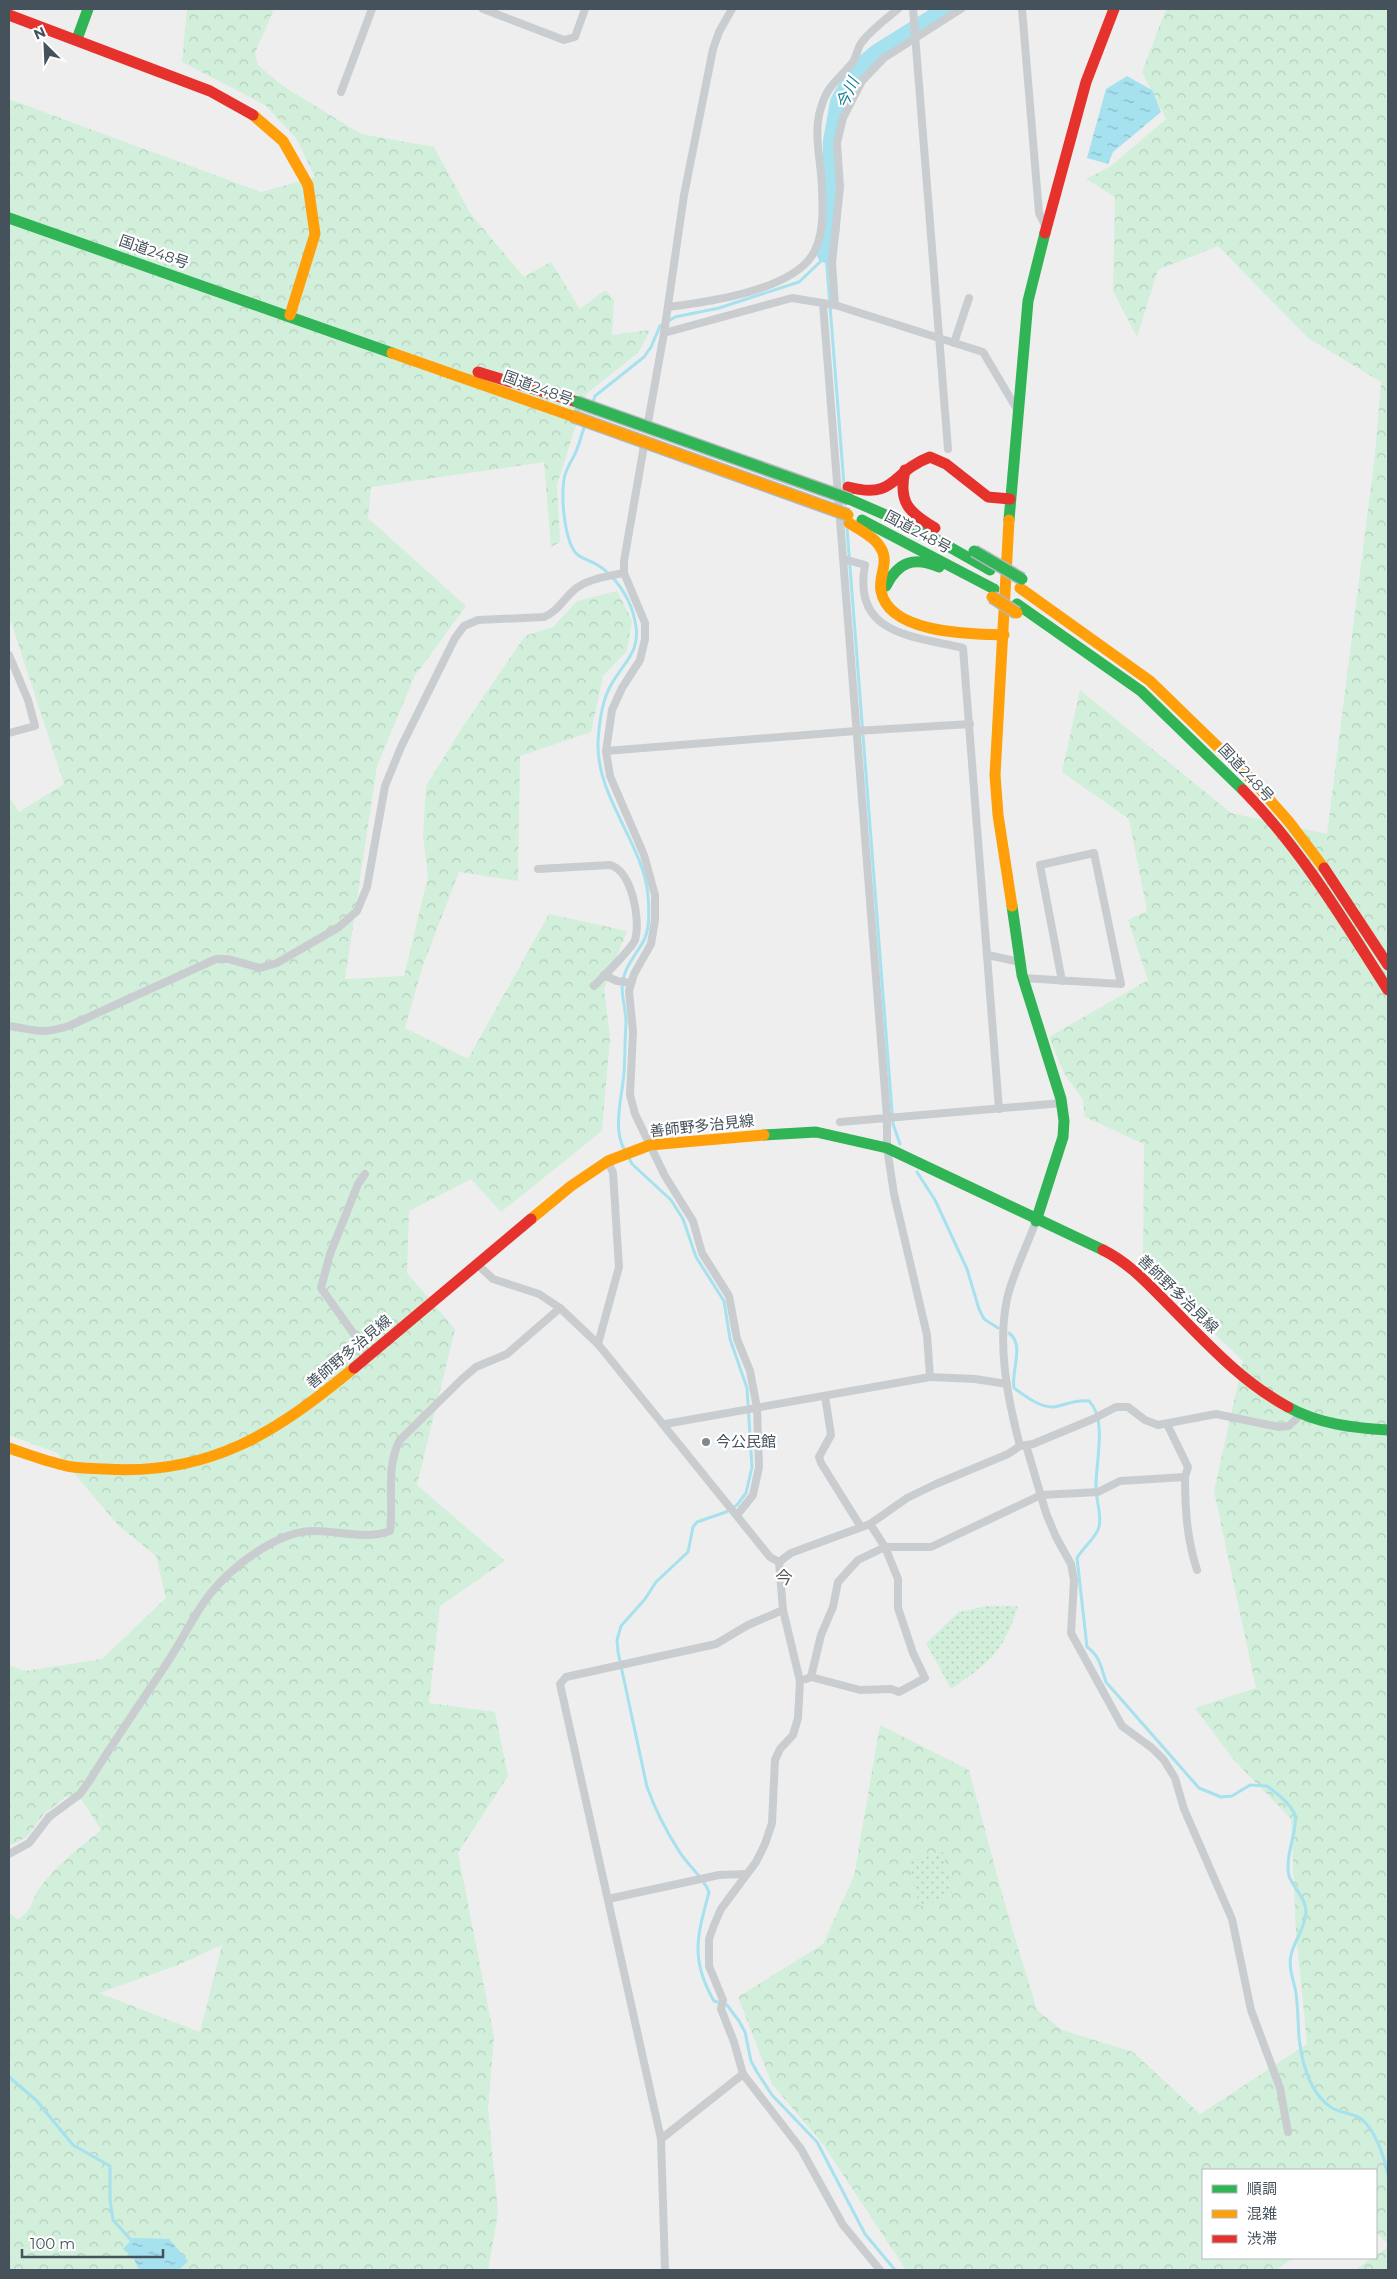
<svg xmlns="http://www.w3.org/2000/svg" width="1397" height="2279" font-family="Montserrat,'Noto Sans JP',sans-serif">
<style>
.forest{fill:url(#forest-crowns);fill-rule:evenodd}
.park{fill:url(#park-dots)}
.water{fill:url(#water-ripples)}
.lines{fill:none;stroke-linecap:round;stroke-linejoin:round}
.stream{stroke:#a5e1ee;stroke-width:3}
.river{stroke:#a5e1ee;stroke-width:18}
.street{stroke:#cacdcf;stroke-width:8}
.fast{stroke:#30b455;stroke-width:11}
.slow{stroke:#ff9f0a;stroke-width:11}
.jam{stroke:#e5322d;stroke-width:11}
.fast-bridge-casing{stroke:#b2b8be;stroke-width:14;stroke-linecap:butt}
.slow-bridge-casing{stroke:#b2b8be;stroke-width:14;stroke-linecap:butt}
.fast-bridge{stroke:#30b455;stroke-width:11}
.slow-bridge{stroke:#ff9f0a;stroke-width:11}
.poi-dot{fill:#80888e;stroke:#fff;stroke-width:2}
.labels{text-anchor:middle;stroke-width:4.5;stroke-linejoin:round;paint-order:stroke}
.street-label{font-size:15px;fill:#45515b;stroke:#fff}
.poi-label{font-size:15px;fill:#45515b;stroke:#fff;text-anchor:start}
.water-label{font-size:16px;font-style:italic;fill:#0a7c93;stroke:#fff}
.quarter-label{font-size:18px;fill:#595e62;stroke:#fff}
</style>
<defs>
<pattern id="forest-crowns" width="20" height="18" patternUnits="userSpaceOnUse" patternTransform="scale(1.25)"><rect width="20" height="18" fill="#d1efdb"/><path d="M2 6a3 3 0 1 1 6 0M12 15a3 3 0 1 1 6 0" fill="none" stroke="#b5cfbe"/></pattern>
<pattern id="park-dots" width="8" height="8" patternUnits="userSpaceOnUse" patternTransform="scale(1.25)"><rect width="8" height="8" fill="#d1efdb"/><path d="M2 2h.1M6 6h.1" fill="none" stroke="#b5cfbe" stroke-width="1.8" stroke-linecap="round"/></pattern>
<pattern id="water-ripples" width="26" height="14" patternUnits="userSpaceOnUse" patternTransform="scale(1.25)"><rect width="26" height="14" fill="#a5e1ee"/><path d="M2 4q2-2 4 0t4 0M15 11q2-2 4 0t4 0" fill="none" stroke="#88b9c4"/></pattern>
</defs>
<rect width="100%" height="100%" fill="#efeeee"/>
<g class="forest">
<path d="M 187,9 L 274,9 L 255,53 L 258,65 L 283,86 L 361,134 L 434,147 L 470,213 L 524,277 L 551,262 L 580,309 L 605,290 L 614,300 L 612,335 L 650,330 L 638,353 L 586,394 L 557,485 L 560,542 L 551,547 L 544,462 L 371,487 L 368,518 L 466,606 L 414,677 L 377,766 L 345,979 L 404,976 L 428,876 L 423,836 L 426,786 L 462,728 L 525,636 L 553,627 L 577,601 L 617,591 L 632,620 L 627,651 L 603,676 L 591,732 L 520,756 L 518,881 L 459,872 L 423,965 L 405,1028 L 468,1059 L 549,914 L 627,931 L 604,989 L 610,1038 L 602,1131 L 501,1212 L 471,1179 L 409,1211 L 407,1273 L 455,1329 L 417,1485 L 505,1561 L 440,1606 L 429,1703 L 495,1712 L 508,1776 L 458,1853 L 494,2037 L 488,2109 L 498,2213 L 488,2270 L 9,2270 L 9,1912 L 18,1920 C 37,1905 28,1905 39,1889 C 55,1866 80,1847 101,1830 L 82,1800 L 67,1796 L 43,1815 L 27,1837 L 9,1846 L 9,1665 L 25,1671 L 102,1659 L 166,1598 L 156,1556 L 118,1525 L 57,1453 L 9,1435 L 9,797 L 19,812 L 64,784 L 9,616 L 9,99 L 261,192 L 315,177 L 296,138 L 265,105 L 182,62 ZM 222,1945 L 200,2032 L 99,1993 L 178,1965 Z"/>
<path d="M 1166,9 L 1388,9 L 1388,2244 L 1376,2232 L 1376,2170 L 1312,2170 L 1310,2168 L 1310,2170 L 1203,2170 L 1203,2258 L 1292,2258 L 1277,2270 L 906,2270 L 822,2143 L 772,2084 L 738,1997 L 823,1944 L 854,1876 L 880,1725 L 969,1770 L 1004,1901 L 1037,2010 L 1062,2030 L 1133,2052 L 1200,2114 L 1307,2044 L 1296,1933 L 1291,1819 L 1234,1760 L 1195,1708 L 1256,1688 L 1214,1491 L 1243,1361 L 1143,1265 L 1144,1144 L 1085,1117 L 1083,1100 L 1064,1073 L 1049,1037 L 1148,980 L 1128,920 L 1147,911 L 1129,819 L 1062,772 L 1080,690 L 1231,813 L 1327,834 L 1375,454 L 1381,382 L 1308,338 L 1218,246 L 1158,270 L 1137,337 L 1113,291 L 1115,197 L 1086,179 L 1111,166 L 1166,119 L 1142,72 Z"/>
<path d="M 1388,2247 L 1388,2270 L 1355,2270 Z"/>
</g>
<g class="park">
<path d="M 987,1606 L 1018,1606 C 1003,1653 990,1662 951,1689 L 926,1643 L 959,1612 Z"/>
<path d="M 943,1852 L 952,1893 L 923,1906 L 919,1905 L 909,1862 Z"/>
</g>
<g class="water">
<path d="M 1127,76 L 1152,90 L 1161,112 L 1113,152 L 1108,164 L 1087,158 L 1106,89 Z"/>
<path d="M 133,2238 L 169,2239 L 188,2261 L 179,2270 L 139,2270 L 134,2259 L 123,2249 Z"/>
</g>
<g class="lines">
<g class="stream">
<path d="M 826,254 L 844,485"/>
<path d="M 593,402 L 595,396 L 644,357 L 651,347 L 660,326 L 675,317 L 719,308 L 799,282 L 820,262 L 826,254"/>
<path d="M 585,424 C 582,434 579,445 575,454 C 572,460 568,466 566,472 C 559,488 564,544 578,555 C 583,559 591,561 596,564 C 615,575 631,599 635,621 C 642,652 624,661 611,685 C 602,700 599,725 598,742 C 596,797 643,843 648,895 C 649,909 650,925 645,938 C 639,951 628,962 624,976 C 619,992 626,1006 626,1022 C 625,1039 625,1056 624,1073 C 622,1098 612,1129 625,1151"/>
<path d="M 847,528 L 893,1124 L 900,1144"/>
<path d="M 628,1156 L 632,1164 L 671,1200 L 683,1219 L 696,1257 L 724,1301 L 730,1339 L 747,1388 L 752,1467 L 746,1493 L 737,1505 L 726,1512 L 697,1522 L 693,1527 L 688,1552 L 656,1582 L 645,1599 L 621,1626 L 617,1640 L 618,1652 L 647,1787 C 655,1809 666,1831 679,1851 C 688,1866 703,1876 709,1892 C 697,1937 690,1959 714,2001 L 727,2005 L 739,2021 L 745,2032 L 751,2061 L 757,2072 L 772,2095 L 817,2142 L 865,2234 L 895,2270"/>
<path d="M 917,1172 L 935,1200 L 967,1269 L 979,1309 L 984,1319 L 998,1328"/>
<path d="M 1009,1333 C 1025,1345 1011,1369 1014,1388 C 1025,1396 1040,1408 1054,1407 C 1066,1405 1076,1399 1089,1401 C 1108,1419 1095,1465 1096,1488 C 1096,1500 1102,1515 1099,1527 C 1097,1537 1083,1547 1077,1558 L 1087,1647 C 1100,1656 1101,1667 1106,1682 L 1199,1788 L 1221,1797 L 1232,1796 L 1250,1785 L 1267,1786 C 1276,1793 1289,1802 1294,1813 C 1300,1825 1284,1855 1289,1876 C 1293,1888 1307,1899 1306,1913 C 1305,1928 1294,1941 1291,1955 C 1288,1968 1294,1981 1296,1993 C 1298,2008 1298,2023 1299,2038 C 1302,2063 1310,2094 1332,2108 C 1340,2113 1352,2113 1360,2118 C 1375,2128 1385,2159 1388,2175"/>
<path d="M 9,2077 L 36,2100 L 73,2145 L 110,2166 L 110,2200 L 113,2220 L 132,2241"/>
</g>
<path class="river" d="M 826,254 L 831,228 L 832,141 L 839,102 L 857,70 L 877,53 L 947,9"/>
<g class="street">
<path d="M 483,9 L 564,40 L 575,37 L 585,9"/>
<path d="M 913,9 L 948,449"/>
<path d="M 1022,9 L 1039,213 L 1046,227"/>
<path d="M 341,92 L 372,9"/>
<path d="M 823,304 L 887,1117 L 887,1148 L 894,1194 L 927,1335 L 930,1377"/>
<path d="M 835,305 L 832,263 L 840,187 L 837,143 L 843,118 L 862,81 L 884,58 L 961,9"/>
<path d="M 668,307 C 708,302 787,291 811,257 C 824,239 823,211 822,190 C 822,166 814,139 819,115 C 826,85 835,84 853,62 C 857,56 857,48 862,42 C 872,29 886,19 898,9"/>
<path d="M 664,333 L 792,298 L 835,305 L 983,352 L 1018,411"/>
<path d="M 954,343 L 969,298"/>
<path d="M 647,428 L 664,333 L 684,195 L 713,49 L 719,32 L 732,9"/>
<path d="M 645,440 L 624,561 L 624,573 L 645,623 L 645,639 L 640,660 L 622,688 L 612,710 L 606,751 L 610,776 L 644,855 L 655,895 L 655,920 L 651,944 L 634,974 L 629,991 L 633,1032 L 630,1095 L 635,1114 L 665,1176 L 693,1221 L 702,1253 L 729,1296 L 737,1339 L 750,1371 L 757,1408 L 759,1467 L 753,1495 L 738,1514"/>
<path d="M 844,559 L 865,565 C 852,635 913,636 963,648 L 999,1109"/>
<path d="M 9,655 L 28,700 L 35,726 L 9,733"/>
<path d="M 606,751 L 856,731 L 970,724"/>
<path d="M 538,869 L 610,865 C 632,871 641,920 635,940 C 632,948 602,978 594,986"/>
<path d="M 988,955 L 1020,962"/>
<path d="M 604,975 L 617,981 L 631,983"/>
<path d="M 1023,978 L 1121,984 L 1094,853 L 1040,865 L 1062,981"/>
<path d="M 9,1026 C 38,1030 38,1035 69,1026 L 216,959 L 228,959 L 260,968 L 277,963 L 339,927 L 357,911 L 367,887 L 385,786 L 401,747 L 455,638 L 464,626 L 478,620 L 544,617 C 558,611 563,600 573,591 C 585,579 609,576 624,573"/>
<path d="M 840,1122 L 1062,1103"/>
<path d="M 365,1174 L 358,1184 L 330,1254 L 321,1288 L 369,1355"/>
<path d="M 478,1265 L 493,1279 L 539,1294 L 560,1308 L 598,1344 L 770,1557 L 779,1562"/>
<path d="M 598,1344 L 619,1267 L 613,1173 L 608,1161"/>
<path d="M 825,1396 L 831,1435 L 819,1457 L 821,1463 L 861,1527"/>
<path d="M 665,1424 L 930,1377 L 975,1379 L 1007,1384"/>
<path d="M 1026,1445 L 1046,1513 L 1056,1537 L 1071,1564 L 1074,1580 L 1071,1633 L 1122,1726 L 1152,1748 L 1164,1760 L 1175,1778 L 1184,1809 L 1232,1919 L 1251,2010 L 1280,2088 L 1288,2132"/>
<path d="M 1020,1446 C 1008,1400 997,1347 1007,1299 C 1013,1273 1027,1246 1036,1221"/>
<path d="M 1185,1477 C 1185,1510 1187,1539 1197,1570"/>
<path d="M 779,1562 L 783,1610 L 800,1681 L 798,1718 L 793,1735 L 780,1749 L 775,1760 L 772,1823 L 765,1844 L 756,1862 L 721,1909 L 714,1925 L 709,1939 L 709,1966 L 723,2000 L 721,2009 L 734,2042 L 743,2074 L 801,2149 L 843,2225 L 880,2270"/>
<path d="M 779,1562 L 791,1553 L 870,1524 L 907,1498 L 936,1484 L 1008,1454 L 1020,1446 L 1033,1444 L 1093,1419 L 1116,1407 L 1128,1407 L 1145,1420 L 1158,1425 L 1216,1414 L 1279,1427 L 1289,1426 L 1301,1414"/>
<path d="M 811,1677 L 821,1635 L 833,1607 L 838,1582 L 858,1560 L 885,1547 L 931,1547 L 1041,1495 L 1098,1492 L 1120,1481 L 1185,1477 L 1188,1467 L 1167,1424"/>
<path d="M 806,1679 L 811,1677 L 860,1690 L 891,1689 L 899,1692 L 925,1678 L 913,1653 L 898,1608 L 898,1579 L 885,1547 L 870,1524"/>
<path d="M 9,1854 L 29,1843 L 49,1817 L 80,1794 L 90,1780 C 114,1741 140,1704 165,1666 C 178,1647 189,1625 202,1605 C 222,1575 257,1547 290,1535 C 324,1523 357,1543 390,1531 C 394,1501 385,1467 400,1440 L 462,1379 L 476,1367 L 507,1354 L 560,1308"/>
<path d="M 608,1899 L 719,1875 L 746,1874"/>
<path d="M 661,2139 L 743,2074"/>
<path d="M 665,2270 L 661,2139 L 560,1684 L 566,1677 L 716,1644 L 748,1625 L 783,1610"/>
</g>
<g class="fast">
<path d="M 77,39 L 88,9"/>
<path d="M 9,218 L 392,353"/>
<path d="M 849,499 L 918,529 L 990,570"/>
<path d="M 862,520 L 994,589"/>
<path d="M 1009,520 L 1028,301 L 1045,233"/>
<path d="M 886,586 C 898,562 914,556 939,567"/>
<path d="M 1017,604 L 1141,691 L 1243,790"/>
<path d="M 1012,906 L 1022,975 L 1061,1099 L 1064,1121 L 1063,1137 L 1036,1221"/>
<path d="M 764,1135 L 816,1132 L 887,1148 L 1103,1250"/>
<path d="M 1288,1407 C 1318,1424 1354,1428 1388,1430"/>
</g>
<g class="slow">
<path d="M 253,115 L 283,141 L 308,185 L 315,234 L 290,315"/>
<path d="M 392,353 L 572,416"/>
<path d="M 1009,520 L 995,775 L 998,815 L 1012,906"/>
<path d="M 849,523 C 864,532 887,543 884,564 C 883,573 879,582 881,591 C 889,634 971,634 1004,635"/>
<path d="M 1020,588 L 1150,681 L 1254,782 L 1290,823 L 1324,868"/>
<path d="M 531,1219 L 571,1186 L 608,1161 L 650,1145 L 764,1135"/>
<path d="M 9,1448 C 27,1454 45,1461 63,1465 C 76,1469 92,1468 105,1469 C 210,1476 277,1432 354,1368"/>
</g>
<g class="jam">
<path d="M 9,15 L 210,91 L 253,115"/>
<path d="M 1045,233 L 1086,82 L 1114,9"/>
<path d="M 478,372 L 577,402"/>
<path d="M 905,470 C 898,502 908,512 935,528"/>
<path d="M 848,487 C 897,500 890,472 930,457 L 946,464 L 988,497 L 1010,499"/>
<path d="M 1243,790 C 1301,849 1344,921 1388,990"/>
<path d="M 1324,868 L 1388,965"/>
<path d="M 1103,1250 C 1129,1263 1147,1283 1167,1303 C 1206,1342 1239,1380 1288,1407"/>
<path d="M 354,1368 L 531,1219"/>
</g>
<defs>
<g id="fast-bridge">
<path d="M 577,402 L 849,499"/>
<path d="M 974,551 L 1022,579"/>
</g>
<g id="slow-bridge">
<path d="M 572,416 L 848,515"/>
<path d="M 992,597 L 1017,613"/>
</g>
</defs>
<use href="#fast-bridge" class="fast-bridge-casing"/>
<use href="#slow-bridge" class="slow-bridge-casing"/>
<use href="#fast-bridge" class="fast-bridge"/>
<use href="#slow-bridge" class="slow-bridge"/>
</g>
<circle class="poi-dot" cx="706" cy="1442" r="5"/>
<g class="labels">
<g class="street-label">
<text transform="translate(154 252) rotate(19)" y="5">国道248号</text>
<text transform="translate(538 388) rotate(20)" y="5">国道248号</text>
<text transform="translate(918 532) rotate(28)" y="5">国道248号</text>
<text transform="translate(1246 773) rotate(47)" y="5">国道248号</text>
<text transform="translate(702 1126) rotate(-6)" y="5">善師野多治見線</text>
<text transform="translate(1178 1294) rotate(44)" y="5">善師野多治見線</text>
<text transform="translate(349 1352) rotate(-40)" y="5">善師野多治見線</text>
</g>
<g class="poi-label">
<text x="716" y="1447">今公民館</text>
</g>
<g class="water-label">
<text transform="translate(847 93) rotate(-65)" y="6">今川</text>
</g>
<g class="quarter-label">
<text x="784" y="1584">今</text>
</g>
</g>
<rect width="1397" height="2279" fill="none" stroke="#45515b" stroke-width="20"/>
<rect x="1202" y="2169" width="175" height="90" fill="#ffffff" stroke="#b5b9bd"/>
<rect x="1212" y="2185" width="25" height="8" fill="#30b455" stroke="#b5b9bd"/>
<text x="1247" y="2194" font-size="15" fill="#45515b">順調</text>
<rect x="1212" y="2210" width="25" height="8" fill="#ff9f0a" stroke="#b5b9bd"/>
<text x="1247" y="2219" font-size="15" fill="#45515b">混雑</text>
<rect x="1212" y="2235" width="25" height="8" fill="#e5322d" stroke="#b5b9bd"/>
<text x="1247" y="2244" font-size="15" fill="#45515b">渋滞</text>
<g transform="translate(45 45) rotate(336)" stroke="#ffffff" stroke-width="4" paint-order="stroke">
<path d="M0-4L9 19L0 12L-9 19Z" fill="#45515b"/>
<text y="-8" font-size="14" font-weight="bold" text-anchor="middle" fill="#45515b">N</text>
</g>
<path d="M22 2249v8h141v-8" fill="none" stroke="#45515b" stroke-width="2.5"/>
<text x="30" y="2249" font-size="15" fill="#45515b" stroke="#ffffff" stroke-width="4" paint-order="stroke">100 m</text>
</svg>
